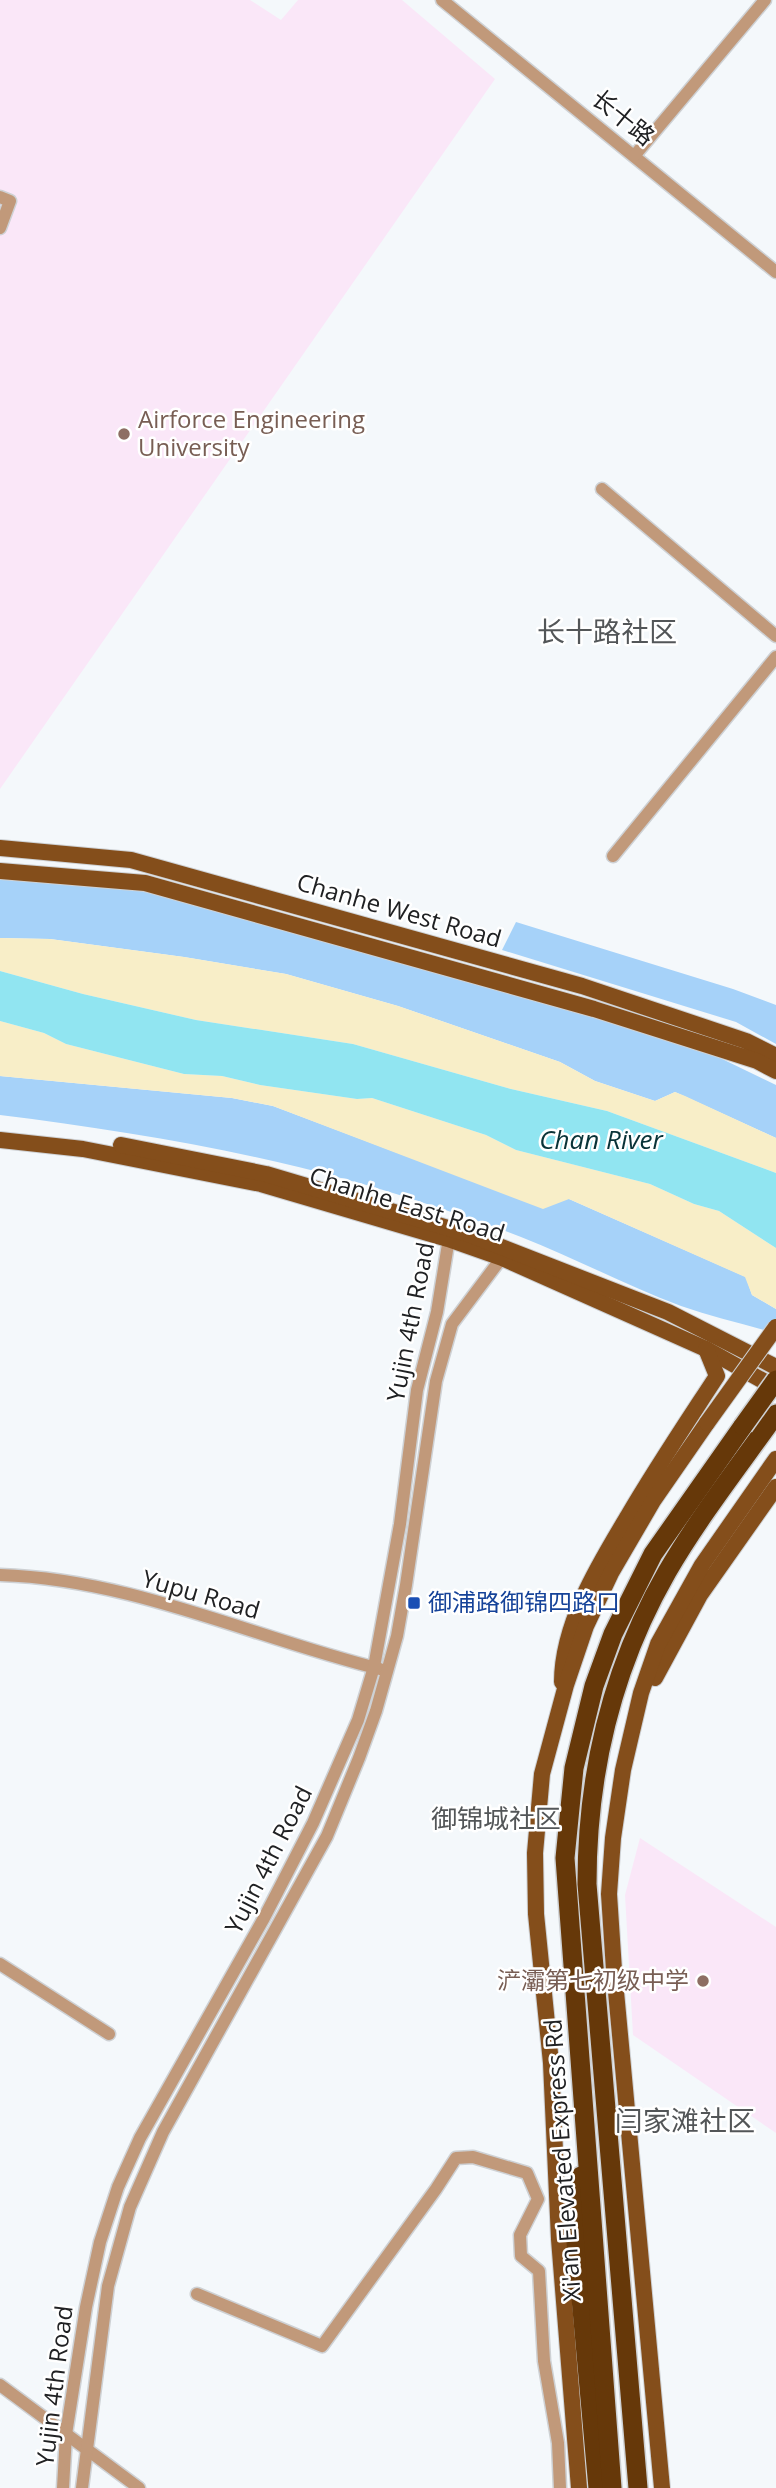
<svg xmlns="http://www.w3.org/2000/svg" width="776" height="2488" font-family="'Open Sans','Noto Sans SC',sans-serif">
<style>
.education{fill:#fae7f8}
.green{fill:#a6d2f9}
.sand{fill:#f8eec8}
.water{fill:#91e5f1}
.lines{fill:none;stroke-linecap:round;stroke-linejoin:round}
.minor-casing{stroke:#ced1d4;stroke-width:15}
.major-casing{stroke:#ced1d4;stroke-width:18}
.highway-casing{stroke:#ced1d4;stroke-width:22}
.minor{stroke:#c1997a;stroke-width:12}
.major{stroke:#844e1b;stroke-width:16}
.highway{stroke:#663809;stroke-width:19}
.major-bridge-casing{stroke:#ced1d4;stroke-width:18;stroke-linecap:butt}
.highway-bridge-casing{stroke:#ced1d4;stroke-width:22;stroke-linecap:butt}
.major-bridge{stroke:#844e1b;stroke-width:16}
.highway-bridge{stroke:#663809;stroke-width:19}
.education-dot{fill:#8d6e63;stroke:#fff;stroke-width:2.5}
.transit-dot{fill:#1a4fb4;stroke:#fff;stroke-width:2.5}
.labels{text-anchor:middle;stroke-width:5;stroke-linejoin:round;paint-order:stroke}
.street-label{font-size:24px;fill:#202123;stroke:#fff}
.education-label{font-size:24px;fill:#785e54;stroke:#fff;text-anchor:start}
.transit-label{font-size:24px;fill:#164399;stroke:#fff;text-anchor:start}
.water-label{font-size:26px;font-style:italic;fill:#093338;stroke:#fff}
.neighbourhood-label{font-size:26px;fill:#535658;stroke:#fff}
.quarter-label{font-size:28px;fill:#535658;stroke:#fff}
</style>
<rect width="100%" height="100%" fill="#f4f8fb"/>
<g class="education">
<path d="M 0,0 L 250,0 L 281,20 L 298,0 L 402,0 L 495,79 L 0,789 Z"/>
<path d="M 640,1838 L 776,1927 L 776,2133 L 633,2035 L 625,1895 Z"/>
</g>
<g class="green">
<path d="M 0,878 L 99,878 L 375,947 L 716,1056 L 776,1085 L 776,1138 L 675,1092 L 655,1101 L 595,1081 L 560,1062 L 398,1006 L 286,974 L 184,957 L 50,939 L 0,938 Z"/>
<path d="M 516,922 L 733,989 L 776,1005 L 776,1044 L 736,1022 L 502,950 Z"/>
<path d="M 0,1076 L 232,1098 L 273,1106 L 403,1155 L 569,1199 L 746,1277 L 752,1295 L 776,1309 L 776,1320 L 768,1331 C 739,1323 710,1316 681,1306 C 627,1286 575,1258 521,1237 C 491,1225 460,1215 430,1205 C 291,1158 145,1133 0,1115 Z"/>
</g>
<g class="sand">
<path d="M 0,938 L 50,939 L 184,957 L 286,974 L 398,1006 L 560,1062 L 595,1081 L 655,1101 L 675,1092 L 685,1096 L 776,1138 L 776,1173 L 607,1111 L 511,1089 L 353,1044 L 196,1020 L 83,994 L 0,971 Z"/>
<path d="M 0,1021 L 44,1033 L 66,1044 L 184,1074 L 222,1076 L 260,1085 L 357,1099 L 372,1098 L 486,1135 L 516,1150 L 650,1184 L 694,1204 L 719,1211 L 776,1248 L 776,1309 L 752,1295 L 745,1277 L 569,1199 L 543,1209 L 273,1106 L 232,1098 L 0,1076 Z"/>
</g>
<path class="water" d="M 0,971 L 83,994 L 196,1020 L 353,1044 L 511,1089 L 607,1111 L 776,1173 L 776,1248 L 719,1211 L 694,1204 L 650,1184 L 516,1150 L 486,1135 L 372,1098 L 357,1099 L 260,1085 L 222,1076 L 184,1074 L 66,1044 L 44,1033 L 0,1021 Z"/>
<g class="lines">
<defs>
<g id="minor">
<path d="M 442,0 L 776,272"/>
<path d="M 635,155 L 765,0"/>
<path d="M 0,197 L 10,201 L 0,228"/>
<path d="M 602,489 L 776,636"/>
<path d="M 613,856 L 776,657"/>
<path d="M 0,1575 C 132,1579 254,1638 380,1669"/>
<path d="M 0,1964 L 109,2034"/>
<path d="M 197,2294 L 322,2346 L 436,2189 L 456,2158 L 473,2157 L 527,2173 L 538,2199 L 520,2235 L 521,2256 L 539,2271 L 544,2361 L 558,2443 L 560,2488"/>
<path d="M 0,2385 L 139,2488"/>
<path d="M 63,2488 L 66,2434 L 86,2307 L 100,2242 L 118,2187 L 140,2138 L 264,1918 L 313,1823 L 358,1720 L 374,1667 L 400,1524 L 417,1390 L 437,1312 L 450,1232"/>
<path d="M 82,2488 L 108,2286 L 130,2207 L 163,2132 L 327,1836 L 359,1758 L 376,1711 L 397,1636 L 406,1585 L 436,1381 L 452,1324 L 506,1252"/>
</g>
<g id="major">
<path d="M 0,848 L 131,860 L 582,986 L 746,1041 L 776,1056"/>
<path d="M 0,871 L 145,883 L 594,1009 L 757,1061 L 776,1071"/>
<path d="M 0,1140 L 83,1149 L 261,1184 L 448,1239 L 502,1258 L 659,1328 L 706,1349 L 776,1388"/>
<path d="M 121,1145 L 266,1174 L 468,1234 L 668,1312 L 776,1367"/>
<path d="M 655,1678 L 700,1595 L 776,1487"/>
<path d="M 562,1682 C 562,1624 599,1564 628,1516 C 656,1468 687,1422 717,1376 L 706,1349"/>
<path d="M 579,2488 L 559,2239 L 551,2063 L 536,1914 L 535,1853 L 542,1774 L 566,1685 L 586,1626 L 611,1573 L 653,1501 L 707,1423"/>
<path d="M 662,2488 L 614,1970 L 609,1894 L 613,1838 L 623,1770 L 641,1693 L 658,1644 L 702,1565 L 776,1459"/>
</g>
<g id="highway">
<path d="M 581,2176 L 574,2220 L 598,2488"/>
<path d="M 612,2488 L 565,1858 L 574,1768 L 594,1686 L 613,1634 L 653,1554 L 743,1426"/>
<path d="M 638,2488 L 587,1884 C 587,1774 612,1668 667,1572 C 699,1517 739,1466 776,1414"/>
</g>
</defs>
<use href="#minor" class="minor-casing"/>
<use href="#major" class="major-casing"/>
<use href="#highway" class="highway-casing"/>
<use href="#minor" class="minor"/>
<use href="#major" class="major"/>
<use href="#highway" class="highway"/>
<defs>
<path id="major-bridge" d="M 707,1423 L 776,1327"/>
<path id="highway-bridge" d="M 743,1426 L 776,1380"/>
</defs>
<use href="#major-bridge" class="major-bridge-casing"/>
<use href="#highway-bridge" class="highway-bridge-casing"/>
<use href="#major-bridge" class="major-bridge"/>
<use href="#highway-bridge" class="highway-bridge"/>
</g>
<g class="education-dot">
<circle cx="124" cy="434" r="7"/>
<circle cx="703" cy="1981" r="7"/>
</g>
<rect class="transit-dot" x="407" y="1596" width="14" height="14" rx="3.5"/>
<g class="labels">
<g class="street-label">
<text transform="translate(623 118) rotate(39)" y="8">长十路</text>
<text transform="translate(399 911) rotate(16)" y="8">Chanhe West Road</text>
<text transform="translate(407 1205) rotate(17)" y="8">Chanhe East Road</text>
<text transform="translate(411 1322) rotate(-79)" y="8">Yujin 4th Road</text>
<text transform="translate(201 1595) rotate(16)" y="8">Yupu Road</text>
<text transform="translate(269 1860) rotate(-63)" y="8">Yujin 4th Road</text>
<text transform="translate(563 2160) rotate(-94)" y="8">Xi'an Elevated Express Rd</text>
<text transform="translate(55 2386) rotate(-83)" y="8">Yujin 4th Road</text>
</g>
<g class="education-label">
<text x="138" y="428">Airforce Engineering<tspan x="138" dy="28">University</tspan></text>
<text x="689" y="1989" text-anchor="end">浐灞第七初级中学</text>
</g>
<g class="transit-label">
<text x="428" y="1611">御浦路御锦四路口</text>
</g>
<g class="water-label">
<text x="601" y="1149">Chan River</text>
</g>
<g class="neighbourhood-label">
<text x="496" y="1828">御锦城社区</text>
</g>
<g class="quarter-label">
<text x="607" y="642">长十路社区</text>
<text x="685" y="2131">闫家滩社区</text>
</g>
</g>
</svg>
